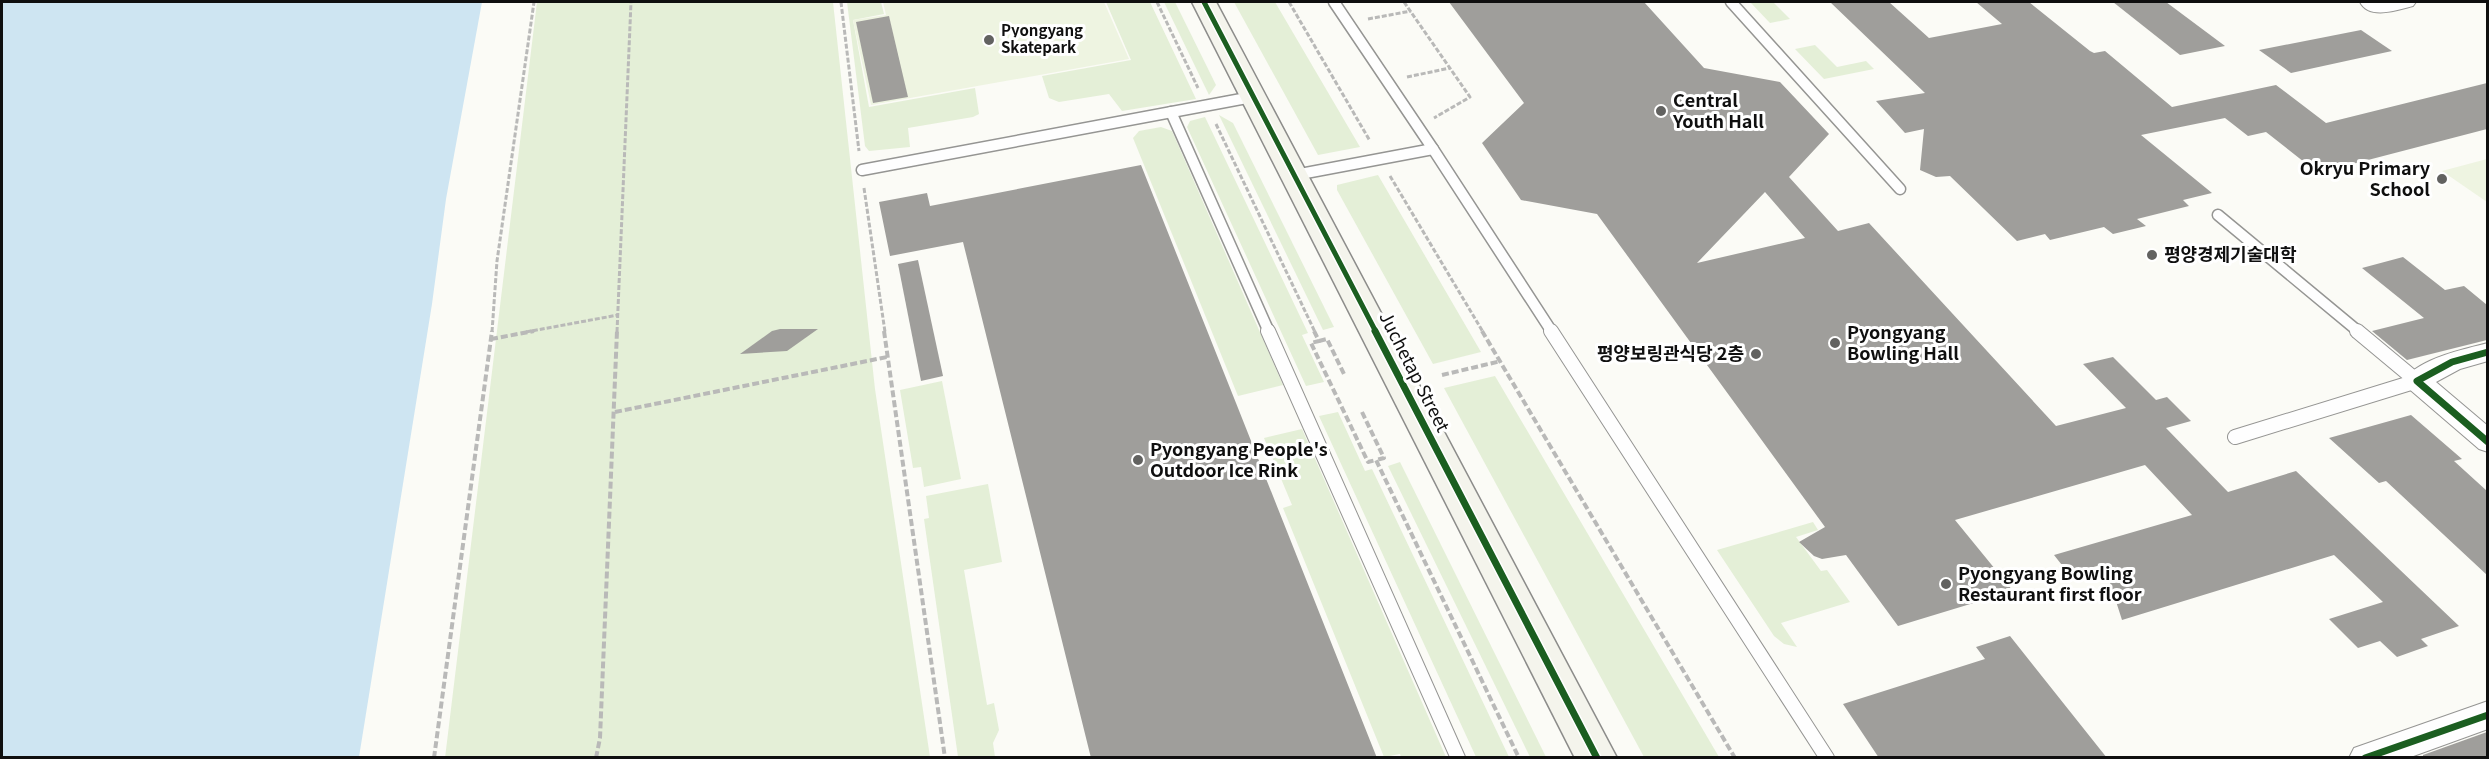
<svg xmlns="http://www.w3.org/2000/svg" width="2489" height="759" font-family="Georgia,'Noto Sans KR',serif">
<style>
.green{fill:#e4efd7}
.pitch{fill:#eef4e1}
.water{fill:#cee5f2}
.building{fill:#9f9e9b;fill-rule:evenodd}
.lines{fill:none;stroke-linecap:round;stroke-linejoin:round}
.service-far1-casing{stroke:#959593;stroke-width:13}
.service-casing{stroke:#959593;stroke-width:16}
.minor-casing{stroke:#959593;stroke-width:2}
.secondary-casing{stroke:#8c8c8a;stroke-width:3}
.path-far1{stroke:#b9b9b8;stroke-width:3;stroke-dasharray:5 2;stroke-linecap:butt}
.path{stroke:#b9b9b8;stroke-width:4;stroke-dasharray:7 3;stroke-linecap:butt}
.service-far1{stroke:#fefefe;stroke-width:10}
.service{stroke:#fefefe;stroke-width:14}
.minor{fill:#fefefe;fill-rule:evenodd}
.secondary{fill:#f4f4ec;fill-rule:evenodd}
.cycleway-far1-casing{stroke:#fff;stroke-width:8}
.cycleway-casing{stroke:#fff;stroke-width:10}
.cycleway-far1{stroke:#1b5e20;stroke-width:5}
.cycleway{stroke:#1b5e20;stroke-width:7}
.poi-dot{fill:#626260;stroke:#fff;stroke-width:2}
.labels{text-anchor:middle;stroke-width:6;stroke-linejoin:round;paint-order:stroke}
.far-poi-label{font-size:15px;font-weight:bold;fill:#0f0f0f;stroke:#fff;text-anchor:start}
.poi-label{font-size:18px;font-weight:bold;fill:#0f0f0f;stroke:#fff;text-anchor:start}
.street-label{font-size:18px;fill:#0f0f0f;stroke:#fff}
</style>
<rect width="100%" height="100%" fill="#fbfbf6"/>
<g class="green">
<path d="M 537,2 L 833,2 L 875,389 L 930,757 L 445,758 Z"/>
<path d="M 847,2 L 881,2 L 884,14 L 853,20 L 869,107 L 975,88 L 979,114 L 973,117 L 908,128 L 910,147 L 869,151 L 865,146 Z"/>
<path d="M 1106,2 L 1150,2 L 1196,99 L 1122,111 L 1109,94 L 1059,102 L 1049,98 L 1042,76 L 1131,60 Z"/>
<path d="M 1164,2 L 1175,2 L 1216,85 L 1209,95 Z"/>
<path d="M 1234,2 L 1275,2 L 1360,147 L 1318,155 Z"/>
<path d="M 1750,2 L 1773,2 L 1790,19 L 1770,23 Z"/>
<path d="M 1815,45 L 1837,67 L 1866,61 L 1874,69 L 1824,79 L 1795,49 Z"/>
<path d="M 1219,115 L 1233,123 L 1334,327 L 1323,330 Z"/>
<path d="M 1205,117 L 1308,333 L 1302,335 L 1324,382 L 1306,386 L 1187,127 L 1190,121 Z"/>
<path d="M 1161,127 L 1172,131 L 1283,385 L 1238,396 L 1133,138 L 1139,131 Z"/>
<path d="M 1378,175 L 1481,352 L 1433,364 L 1337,190 L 1337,185 Z"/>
<path d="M 1495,376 L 1719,757 L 1644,757 L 1444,388 Z"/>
<path d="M 942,381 L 961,479 L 924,487 L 921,467 L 913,468 L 900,390 Z"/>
<path d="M 1338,412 L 1365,471 L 1372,469 L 1509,757 L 1476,757 L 1319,416 Z"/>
<path d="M 1302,429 L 1446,757 L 1401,757 L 1400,754 L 1384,757 L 1283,508 L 1292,505 L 1264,438 Z"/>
<path d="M 1400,462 L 1546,757 L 1530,757 L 1388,466 Z"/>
<path d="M 988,484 L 1002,562 L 964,570 L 987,705 L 994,703 L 999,730 L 993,743 L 995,757 L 958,757 L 924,519 L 929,518 L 926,496 Z"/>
<path d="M 1813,522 L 1818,530 L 1796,537 L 1821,571 L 1827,570 L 1850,602 L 1781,623 L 1797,647 L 1784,644 L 1774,636 L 1717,550 Z"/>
</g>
<g class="pitch">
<path d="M 883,2 L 1104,2 L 1129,59 L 871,105 L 853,20 L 886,15 Z"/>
<path d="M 2487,159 L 2487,202 L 2442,171 Z"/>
</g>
<path class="water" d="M 2,2 L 482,2 L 446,199 L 432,304 L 359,757 L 2,757 Z"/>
<g class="building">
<path d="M 1449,2 L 1644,2 L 1704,68 L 1780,82 L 1829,134 L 1789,177 L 1838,231 L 1869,223 L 2056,426 L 2126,408 L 2083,364 L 2113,357 L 2156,400 L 2167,397 L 2191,421 L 2166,428 L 2228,492 L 2296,471 L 2459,626 L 2421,639 L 2428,646 L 2397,657 L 2380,641 L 2358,648 L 2329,619 L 2383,602 L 2334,555 L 2122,620 L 2104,564 L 2069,574 L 2054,555 L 2192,515 L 2145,465 L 1955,520 L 2013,591 L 1898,626 L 1846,555 L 1822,559 L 1814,556 L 1799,542 L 1825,527 L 1597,214 L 1521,200 L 1482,143 L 1524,103 ZM 1765,192 L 1805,238 L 1697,263 Z"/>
<path d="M 1830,2 L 1889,2 L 1929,38 L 2002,24 L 1976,2 L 2029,2 L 2090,51 L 2094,53 L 2105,51 L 2172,107 L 2276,85 L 2326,123 L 2487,83 L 2487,129 L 2318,173 L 2266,132 L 2248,136 L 2225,118 L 2141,135 L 2212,193 L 2183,200 L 2189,206 L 2137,219 L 2146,226 L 2113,234 L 2104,227 L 2050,240 L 2045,234 L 2017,241 L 1950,176 L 1936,177 L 1920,170 L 1924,129 L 1905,133 L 1876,101 L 1925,93 Z"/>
<path d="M 2113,2 L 2166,2 L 2225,46 L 2180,55 Z"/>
<path d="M 889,16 L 908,97 L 873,103 L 856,22 Z"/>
<path d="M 2361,30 L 2392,51 L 2291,73 L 2259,50 Z"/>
<path d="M 1141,165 L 1236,403 L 1377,758 L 1091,758 L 963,242 L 890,256 L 879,202 L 927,193 L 930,206 Z"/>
<path d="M 2403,257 L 2445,290 L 2464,286 L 2487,305 L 2487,340 L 2407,360 L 2372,331 L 2424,318 L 2362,268 Z"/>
<path d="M 918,260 L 943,376 L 921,381 L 898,264 Z"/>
<path d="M 780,329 L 818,329 L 787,351 L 740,354 L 772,331 Z"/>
<path d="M 2411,415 L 2462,459 L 2454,461 L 2487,491 L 2487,575 L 2386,481 L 2379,483 L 2329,438 Z"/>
<path d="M 2010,636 L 2107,758 L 1879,758 L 1843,704 L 1985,659 L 1976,647 Z"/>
<path d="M 2487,732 L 2487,758 L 2423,758 L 2423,755 Z"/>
</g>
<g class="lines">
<defs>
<g id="service-far1">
<path d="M 1731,2 L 1900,189"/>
<path d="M 1171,112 L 1269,332"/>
<path d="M 1433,149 L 1552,332"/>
<path d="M 862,170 L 1252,97"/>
<path d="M 1295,175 L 1433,149 L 1334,2"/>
<path d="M 2218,215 L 2359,332"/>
</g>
<g id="service">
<path d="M 1268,331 L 1458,758"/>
<path d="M 1551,331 L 1827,758"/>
<path d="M 2357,331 L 2417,381"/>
<path d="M 2235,437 L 2417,381"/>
</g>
<g id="minor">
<path d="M 2360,2 L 2416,2 L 2413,6 C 2397,10 2369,20 2360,2 Z"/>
<path d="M 2488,343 L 2488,361 L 2460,369 L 2436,382 L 2488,426 L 2488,452 L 2479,449 L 2408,388 L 2404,381 C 2416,359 2465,349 2488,343 Z"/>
<path d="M 2488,701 L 2488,729 L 2408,758 L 2349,758 L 2354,748 Z"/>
</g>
<path id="secondary" d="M 1192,2 L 1216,2 L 1617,758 L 1575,758 Z"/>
</defs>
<use href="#service-far1" class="service-far1-casing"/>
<use href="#service" class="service-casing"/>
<use href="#minor" class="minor-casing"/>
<use href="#secondary" class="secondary-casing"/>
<g class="path-far1">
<path d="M 841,2 L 859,151"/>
<path d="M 1157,2 L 1198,88"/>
<path d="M 1289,2 L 1370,141"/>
<path d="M 1404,2 L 1470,97 L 1434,118"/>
<path d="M 1368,19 L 1411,11"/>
<path d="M 1407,77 L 1450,68"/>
<path d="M 1216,124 L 1315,332"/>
<path d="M 1390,176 L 1483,332"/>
<path d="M 864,188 L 885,332"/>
<path d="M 492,332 L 497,261 L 534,2"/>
<path d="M 526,332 L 618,315"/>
<path d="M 617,332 L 631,2"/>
</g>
<g class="path">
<path d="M 884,331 L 945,758"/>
<path d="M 1314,331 L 1319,341 L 1311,343 L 1368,462 L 1376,460 L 1519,758"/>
<path d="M 1482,331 L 1735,758"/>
<path d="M 491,339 L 534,331"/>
<path d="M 1319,341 L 1327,339 L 1344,374"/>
<path d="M 1442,375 L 1501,361"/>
<path d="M 615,412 L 887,357"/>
<path d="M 1362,412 L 1384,458 L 1376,460"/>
<path d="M 434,758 L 492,331"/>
<path d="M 596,758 L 600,738 L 617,331"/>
</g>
<use href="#service-far1" class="service-far1"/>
<use href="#service" class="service"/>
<use href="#minor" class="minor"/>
<use href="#secondary" class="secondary"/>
<defs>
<path id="cycleway-far1" d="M 1204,2 L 1376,332"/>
<g id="cycleway">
<path d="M 1375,331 L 1597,758"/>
<path d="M 2488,352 L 2452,362 L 2417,381 L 2488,442"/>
<path d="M 2365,758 L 2488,715"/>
</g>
</defs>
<use href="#cycleway-far1" class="cycleway-far1-casing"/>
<use href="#cycleway" class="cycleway-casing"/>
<use href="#cycleway-far1" class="cycleway-far1"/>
<use href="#cycleway" class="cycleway"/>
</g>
<g class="poi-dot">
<circle cx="989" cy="40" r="6"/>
<circle cx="1661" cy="111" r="6"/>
<circle cx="2442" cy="179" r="6"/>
<circle cx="2152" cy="255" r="6"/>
<circle cx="1835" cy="343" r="6"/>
<circle cx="1756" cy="354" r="6"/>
<circle cx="1138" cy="460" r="6"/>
<circle cx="1946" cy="584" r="6"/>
</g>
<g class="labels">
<g class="far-poi-label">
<text x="1001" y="36">Pyongyang<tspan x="1001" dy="17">Skatepark</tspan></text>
</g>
<g class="poi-label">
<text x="1673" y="107">Central<tspan x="1673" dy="21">Youth Hall</tspan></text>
<text x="2430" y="175" text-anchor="end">Okryu Primary<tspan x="2430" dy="21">School</tspan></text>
<text x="2164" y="261">평양경제기술대학</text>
<text x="1847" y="339">Pyongyang<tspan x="1847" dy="21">Bowling Hall</tspan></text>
<text x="1744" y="360" text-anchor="end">평양보링관식당 2층</text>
<text x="1150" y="456">Pyongyang People's<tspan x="1150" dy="21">Outdoor Ice Rink</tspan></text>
<text x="1958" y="580">Pyongyang Bowling<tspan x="1958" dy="21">Restaurant first floor</tspan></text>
</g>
<g class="street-label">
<text transform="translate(1414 372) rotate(63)" y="6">Juchetap Street</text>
</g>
</g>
<rect width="2489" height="759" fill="none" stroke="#0f0f0f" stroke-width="6"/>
</svg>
